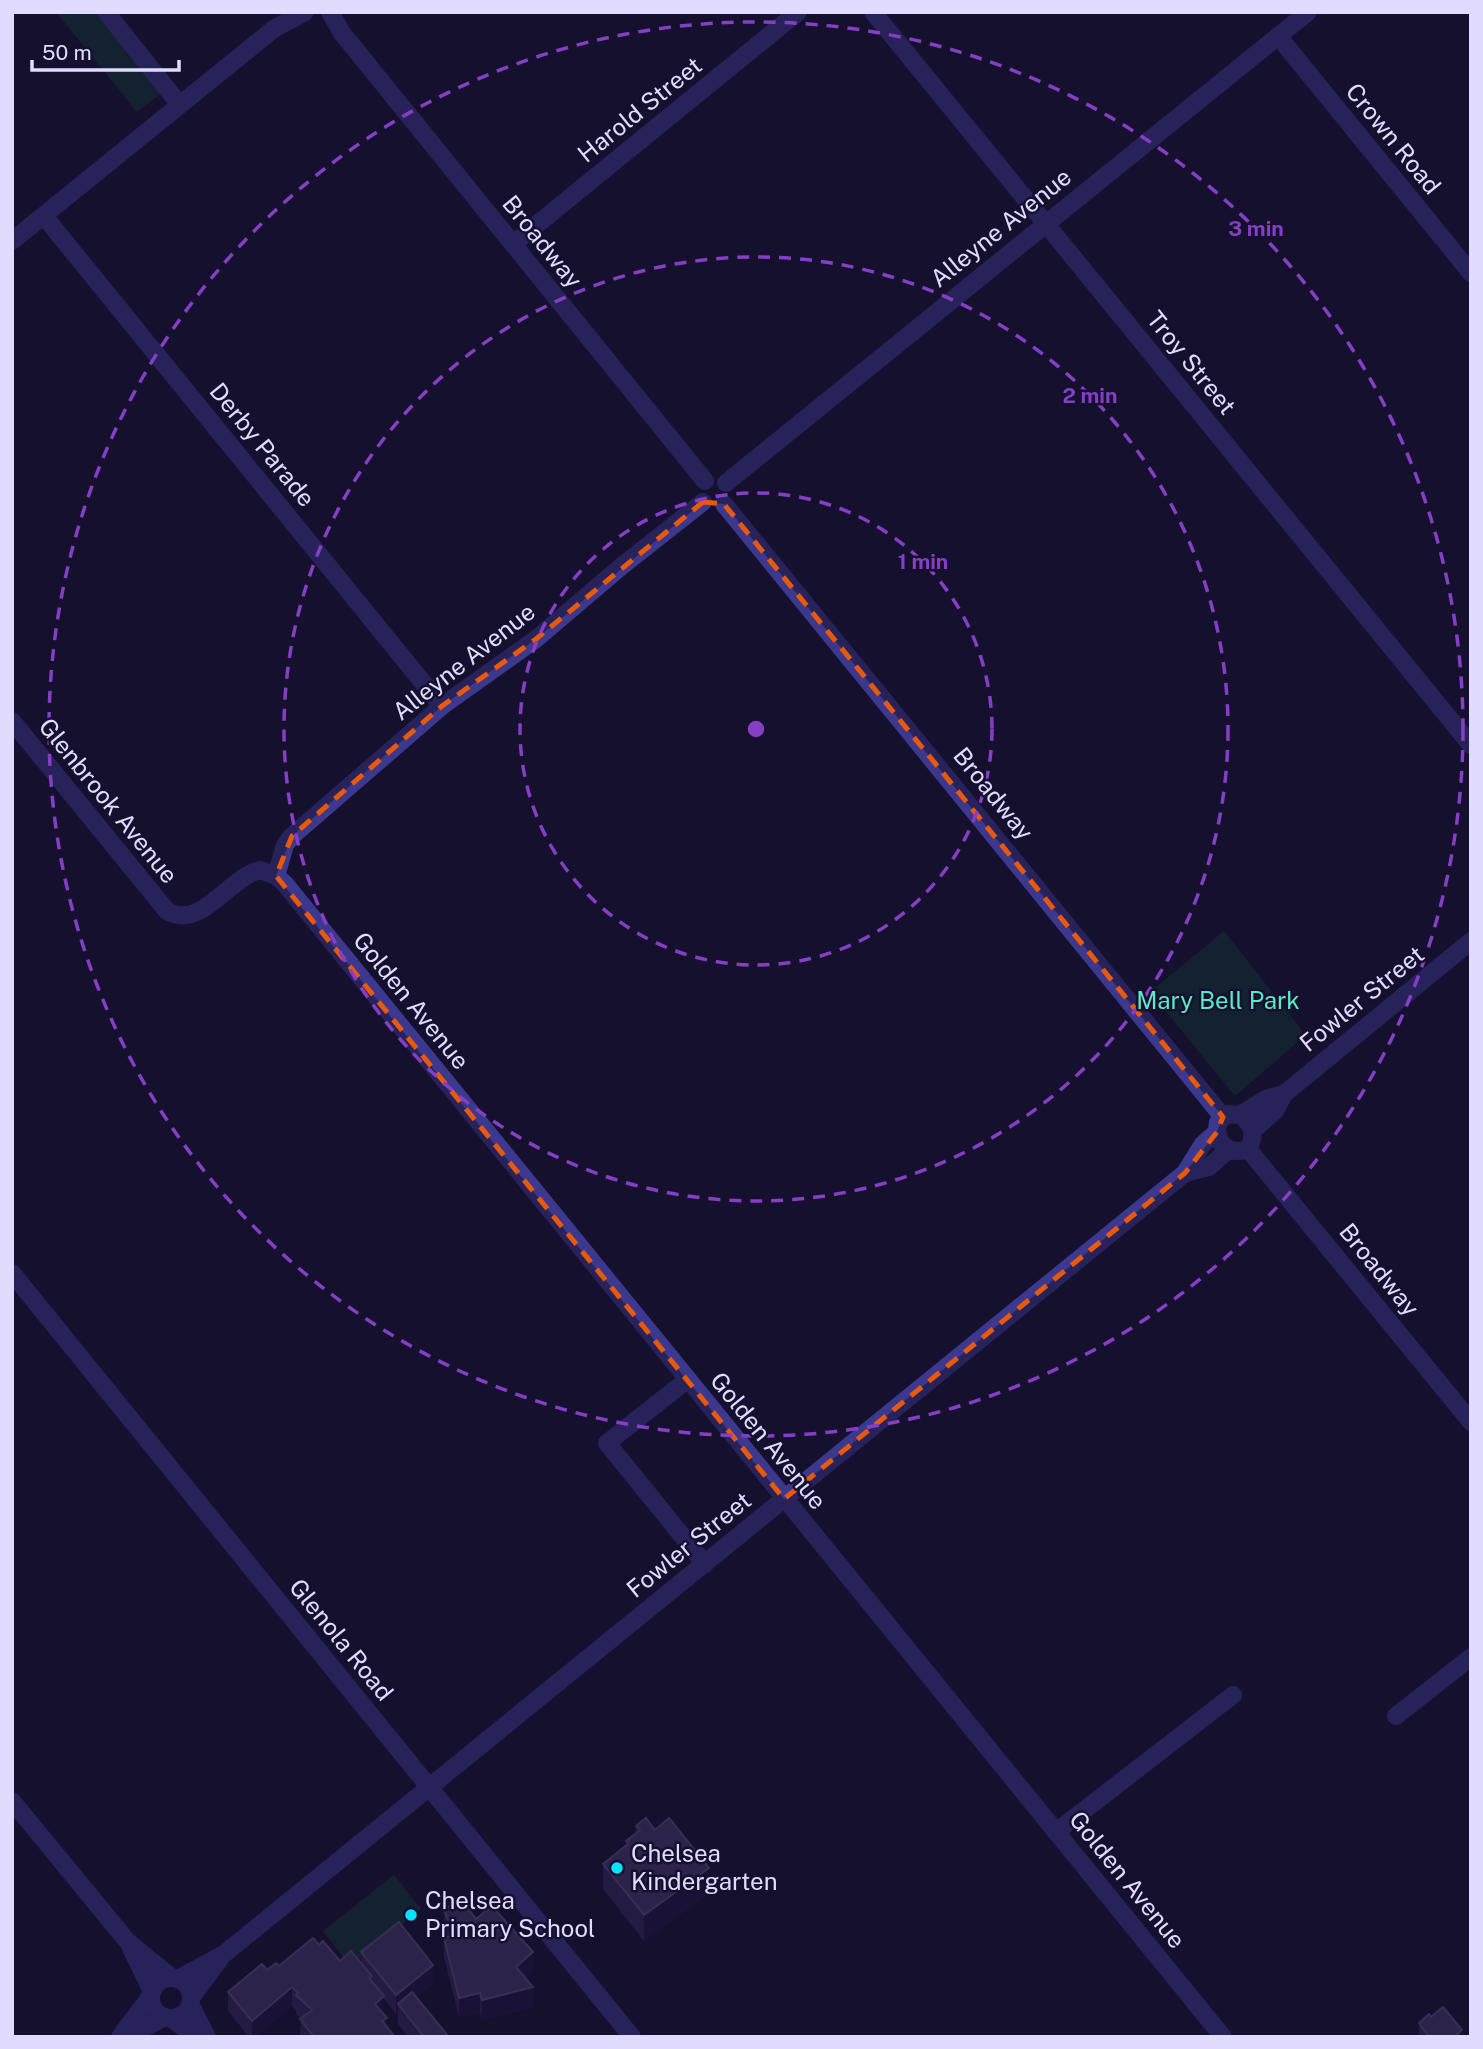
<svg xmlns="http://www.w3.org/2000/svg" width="1483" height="2049" font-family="'Public Sans',sans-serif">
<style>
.green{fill:#123736}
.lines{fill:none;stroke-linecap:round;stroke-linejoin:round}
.minor{stroke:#3c388e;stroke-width:18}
.wall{fill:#33285b}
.shaded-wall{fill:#1f1641}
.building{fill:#463b6d;stroke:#5e5484;stroke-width:2}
.marked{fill:none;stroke:#e8590c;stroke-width:5;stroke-dasharray:14 9;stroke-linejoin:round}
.ring{fill:none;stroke:#853ec5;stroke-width:3.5;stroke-dasharray:12 9}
.poi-dot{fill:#07e3ff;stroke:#15102d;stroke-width:2.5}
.labels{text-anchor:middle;stroke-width:5;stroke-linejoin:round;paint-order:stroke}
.street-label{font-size:24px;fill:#e0dbff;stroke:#15102d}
.park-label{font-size:24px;fill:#5ee8c7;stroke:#15102d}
.poi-label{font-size:24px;fill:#e0dbff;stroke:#15102d;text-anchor:start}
.centre{fill:#853ec5;stroke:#15102d;stroke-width:3.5}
.ring-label{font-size:21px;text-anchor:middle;font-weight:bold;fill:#853ec5;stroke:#15102d;stroke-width:5;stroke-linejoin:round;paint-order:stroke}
</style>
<rect width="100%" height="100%" fill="#15102d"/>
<g class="green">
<path d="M 56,12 L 115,12 L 173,84 L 137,112 Z"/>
<path d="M 1224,931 L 1306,1035 L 1235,1096 L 1150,992 Z"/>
<path d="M 394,1875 L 421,1909 L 350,1966 L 323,1931 Z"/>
</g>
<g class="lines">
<g class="minor">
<path d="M 106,12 L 180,105"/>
<path d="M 330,12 L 342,33 L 705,481"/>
<path d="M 873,12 L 1471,745"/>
<path d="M 1278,36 L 1471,273"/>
<path d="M 44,216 L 442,706"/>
<path d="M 12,241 L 275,28 L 305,12"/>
<path d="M 513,244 L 798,12"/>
<path d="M 726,483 L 1308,12"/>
<path d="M 724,504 L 1223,1117"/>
<path d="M 12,721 L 167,911 C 201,931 228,878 260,870 L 276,876 L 285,884 L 1223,2037"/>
<path d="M 276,876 L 285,845 L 292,836 L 442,706 L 536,639 L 623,565 L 703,502"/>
<path d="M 1228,1114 L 1240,1115 C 1251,1123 1257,1136 1248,1149 C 1228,1156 1214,1143 1218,1122 Z"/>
<path d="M 1240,1115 L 1266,1099 L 1284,1094"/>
<path d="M 1252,1131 L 1275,1111 L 1284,1094 L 1471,941"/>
<path d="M 1248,1149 L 1471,1422"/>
<path d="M 1185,1173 L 1209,1167 L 1228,1150"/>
<path d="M 12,1273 L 632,2037"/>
<path d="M 687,1380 L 607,1443 L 705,1564"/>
<path d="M 1396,1716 L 1471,1657"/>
<path d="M 12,1801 L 128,1942 L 171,1977"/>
<path d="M 1056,1832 L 1233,1695"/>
<path d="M 131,1948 L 152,1991"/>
<circle cx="171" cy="1998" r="20"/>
<path d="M 178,1979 L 224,1954 L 1185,1173 L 1203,1144 L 1217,1132"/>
<path d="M 191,1998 L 220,1959"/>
<path d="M 190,2004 L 207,2037"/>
<path d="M 171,2018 L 196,2037"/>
<path d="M 120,2037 L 150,1997"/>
<path d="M 127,2037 L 165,2017"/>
</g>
</g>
<g class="wall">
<path d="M 636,1826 L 709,1893 L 644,1941 L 603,1889 L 603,1864 L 626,1846 L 626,1841 L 636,1833 Z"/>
<path d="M 444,1910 L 476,1919 L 533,1972 L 525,1978 L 533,2007 L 482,2020 L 480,2012 L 459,2017 L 444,1957 L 444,1938 L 447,1937 L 444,1929 Z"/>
<path d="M 319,1945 L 340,1961 L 361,1963 L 361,1952 L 433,1984 L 416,1997 L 449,2037 L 408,2037 L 398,2024 L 398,2013 L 396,2014 L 384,1999 L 384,2014 L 387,2027 L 395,2037 L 300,2037 L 301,2019 L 296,2014 L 296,2010 L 292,2006 L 255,2037 L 249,2037 L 228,2011 L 228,1992 Z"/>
<path d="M 1431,2017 L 1462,2037 L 1419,2037 L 1419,2023 Z"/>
</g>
<g class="shaded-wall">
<path d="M 709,1868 L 709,1893 L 644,1941 L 644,1915 Z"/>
<path d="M 533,1952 L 533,1972 L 516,1986 L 516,1967 Z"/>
<path d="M 433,1965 L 433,1984 L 402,2009 L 398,2004 L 398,2013 L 396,2014 L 396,1995 Z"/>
<path d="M 292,1987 L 292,2006 L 255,2037 L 252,2037 L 252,2021 Z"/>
<path d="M 533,1987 L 533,2007 L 482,2020 L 482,2000 Z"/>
<path d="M 480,1993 L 480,2012 L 459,2017 L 459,1998 Z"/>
<path d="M 384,1996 L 384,2016 L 375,2004 Z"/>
<path d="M 1462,2030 L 1462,2037 L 1454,2037 Z"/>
</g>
<g class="building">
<path d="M 646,1818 L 655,1830 L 669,1818 L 709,1868 L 644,1915 L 603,1864 L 628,1844 L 626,1841 L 640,1830 L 636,1826 Z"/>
<path d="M 456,1900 L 460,1904 L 463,1902 L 476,1919 L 492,1906 L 533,1952 L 516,1967 L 533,1987 L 482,2000 L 480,1993 L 459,1998 L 444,1938 L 454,1935 L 444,1910 Z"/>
<path d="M 399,1922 L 433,1965 L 396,1995 L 361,1952 Z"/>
<path d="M 313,1938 L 319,1945 L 323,1941 L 340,1961 L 351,1951 L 372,1976 L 369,1978 L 384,1996 L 375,2004 L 387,2018 L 382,2021 L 395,2037 L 314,2037 L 300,2019 L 312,2010 L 296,1995 L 298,1993 L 292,1987 L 252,2021 L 228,1992 L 262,1964 L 267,1970 L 276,1963 L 279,1966 Z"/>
<path d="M 412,1992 L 449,2037 L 424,2037 L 398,2004 Z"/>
<path d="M 1443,2007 L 1462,2030 L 1454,2037 L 1429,2037 L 1419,2023 L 1429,2014 L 1431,2017 Z"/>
</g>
<path d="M0 0H1483V2049H0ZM 703,502 L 724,504 L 1223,1117 L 1217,1132 L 1185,1173 L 784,1499 L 276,876 L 292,836 L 442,706 L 536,639 Z" fill="#15102d" fill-opacity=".55" fill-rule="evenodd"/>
<path class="marked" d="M 703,502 L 724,504 L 1223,1117 L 1217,1132 L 1185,1173 L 784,1499 L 276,876 L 292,836 L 442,706 L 536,639 Z"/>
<g class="ring">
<circle cx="756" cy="729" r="236"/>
<circle cx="756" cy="729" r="472"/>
<circle cx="756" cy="729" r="707"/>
</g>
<g class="poi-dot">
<circle cx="617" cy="1868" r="7"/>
<circle cx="411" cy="1915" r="7"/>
</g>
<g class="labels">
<g class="street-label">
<text transform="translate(640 110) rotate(-39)" y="8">Harold Street</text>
<text transform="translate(1393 139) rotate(51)" y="8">Crown Road</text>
<text transform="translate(1001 228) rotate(-39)" y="8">Alleyne Avenue</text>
<text transform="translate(542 242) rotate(51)" y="8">Broadway</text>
<text transform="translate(1191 363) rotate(51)" y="8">Troy Street</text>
<text transform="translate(262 445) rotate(51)" y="8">Derby Parade</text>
<text transform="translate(464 662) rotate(-38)" y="8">Alleyne Avenue</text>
<text transform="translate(993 794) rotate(51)" y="8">Broadway</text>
<text transform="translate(108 801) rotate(51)" y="8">Glenbrook Avenue</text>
<text transform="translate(1362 999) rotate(-39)" y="8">Fowler Street</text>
<text transform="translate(411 1001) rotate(51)" y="8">Golden Avenue</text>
<text transform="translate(1379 1270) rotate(51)" y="8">Broadway</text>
<text transform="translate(768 1441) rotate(51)" y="8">Golden Avenue</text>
<text transform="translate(689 1545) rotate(-39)" y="8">Fowler Street</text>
<text transform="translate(341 1640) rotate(51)" y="8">Glenola Road</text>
<text transform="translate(1127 1880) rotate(51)" y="8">Golden Avenue</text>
</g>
<g class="park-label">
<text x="1218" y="1009">Mary Bell Park</text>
</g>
<g class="poi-label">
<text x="631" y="1862">Chelsea<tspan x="631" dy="28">Kindergarten</tspan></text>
<text x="425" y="1909">Chelsea<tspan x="425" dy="28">Primary School</tspan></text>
</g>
</g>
<circle cx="756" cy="729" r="10" class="centre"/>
<g class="ring-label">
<text x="1256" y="236">3 min</text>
<text x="1090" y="403">2 min</text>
<text x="923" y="569">1 min</text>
</g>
<rect width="1483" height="2049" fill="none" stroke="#e0dbff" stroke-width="28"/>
<path d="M32 60v10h147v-10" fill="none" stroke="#e0dbff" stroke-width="3.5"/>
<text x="42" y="60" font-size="21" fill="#e0dbff" stroke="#15102d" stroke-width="5" paint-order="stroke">50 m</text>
</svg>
